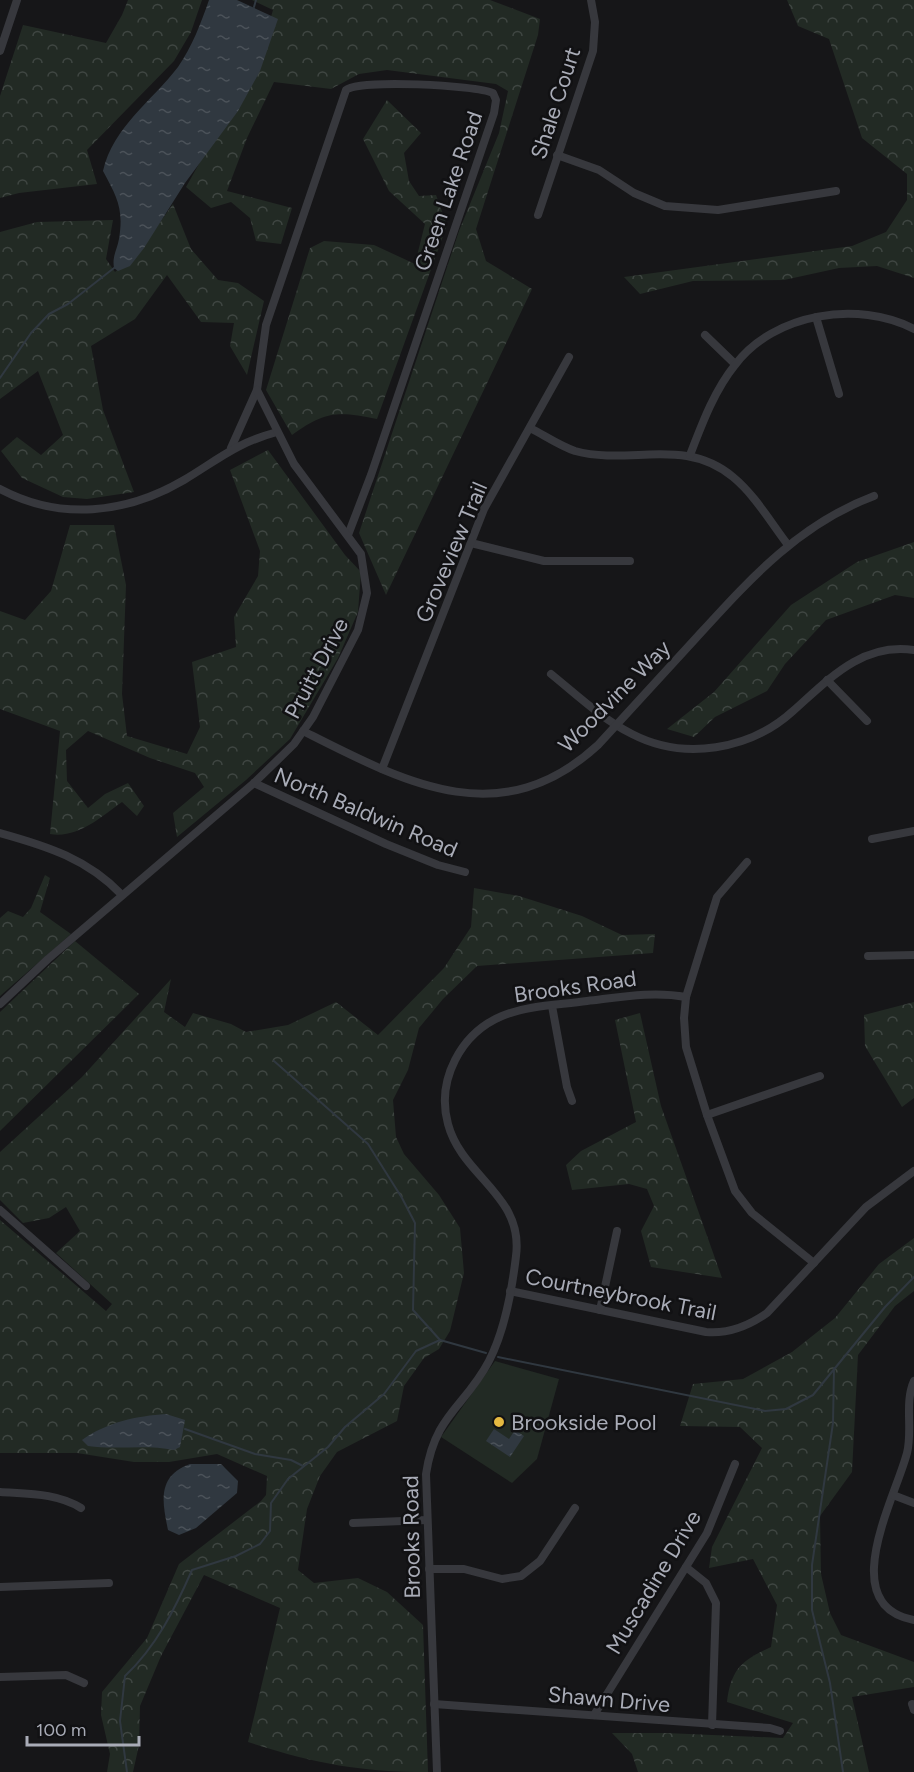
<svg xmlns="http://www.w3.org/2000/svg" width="914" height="1772" font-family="Figtree,sans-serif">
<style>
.forest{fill:url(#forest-crowns)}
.garden{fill:#222a24}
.water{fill:url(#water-ripples)}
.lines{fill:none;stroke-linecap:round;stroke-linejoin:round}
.stream{stroke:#303840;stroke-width:2}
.minor{stroke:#37383d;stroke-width:8}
.poi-dot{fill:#e5b941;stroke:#111113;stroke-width:2}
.labels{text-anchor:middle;stroke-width:5;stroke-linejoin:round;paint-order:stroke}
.street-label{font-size:22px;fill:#a9acb7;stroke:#111113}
.poi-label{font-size:22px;fill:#a9acb7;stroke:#111113;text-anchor:start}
</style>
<defs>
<pattern id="forest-crowns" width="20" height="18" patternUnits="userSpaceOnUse" patternTransform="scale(1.5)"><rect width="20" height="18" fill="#222a24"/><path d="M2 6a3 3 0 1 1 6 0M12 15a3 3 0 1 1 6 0" fill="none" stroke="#3f4642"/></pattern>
<pattern id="water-ripples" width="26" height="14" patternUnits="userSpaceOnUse" patternTransform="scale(1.5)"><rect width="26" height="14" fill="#303840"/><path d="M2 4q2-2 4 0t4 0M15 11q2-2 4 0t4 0" fill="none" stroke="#4b5259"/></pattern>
</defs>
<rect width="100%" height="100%" fill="#161618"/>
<g class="forest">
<path d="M 128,0 L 202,0 L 191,32 L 174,61 L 87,150 L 97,184 L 19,193 L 0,198 L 0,96 L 23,25 L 106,43 L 122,15 Z"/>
<path d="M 252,0 L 490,0 L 540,19 L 538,35 L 476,229 L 486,261 L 532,289 L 386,595 L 359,533 L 459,231 L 499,133 L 508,91 L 496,84 L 387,70 L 359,74 L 331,89 L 274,82 L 247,138 L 227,191 L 292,208 L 281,244 L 256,241 L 250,218 L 231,202 L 211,208 L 186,187 L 260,55 L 273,10 Z"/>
<path d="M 787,0 L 914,0 L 914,278 L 877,266 L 839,268 L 784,280 L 693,281 L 640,294 L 624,277 L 852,246 L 886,232 L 907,200 L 907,174 L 862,138 L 829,39 L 798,26 Z"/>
<path d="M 387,100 L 421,133 L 404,153 L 409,181 L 419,196 L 436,195 L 447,225 L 377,419 C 338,411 325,411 292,435 L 266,390 L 310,248 L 324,241 L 374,245 L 415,264 L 425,224 L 389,191 L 363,139 Z"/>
<path d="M 173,204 L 191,249 L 218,280 L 238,283 L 264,301 L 247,375 L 230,346 L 234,323 L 201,322 L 167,275 L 135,319 L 91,346 L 103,410 L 134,492 L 87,499 L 63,497 L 22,478 L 1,451 L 17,437 L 41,455 L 63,435 L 38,371 L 0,399 L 0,232 L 37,222 L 113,220 L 106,259 L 115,272 L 141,249 Z"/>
<path d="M 268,450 L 345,555 L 361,572 L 358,612 L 338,658 L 290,739 L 246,780 L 177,837 L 173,813 L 204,787 L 195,773 L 150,758 L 88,731 L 66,750 L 67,781 L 88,808 L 105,794 L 128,783 L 144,806 L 137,816 L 122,802 C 101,817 77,839 50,834 L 60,731 L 0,709 L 0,611 L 25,620 L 51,591 L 70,525 L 114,525 L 126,585 L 122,694 L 127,736 L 187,754 L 200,727 L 192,662 L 236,647 L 234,617 L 258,576 L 260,551 L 230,470 Z"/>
<path d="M 914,542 L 914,598 L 895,595 L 826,620 L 785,664 L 767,691 L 715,717 L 694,737 L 667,729 L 714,692 L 791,605 L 857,562 Z"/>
<path d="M 45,875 L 50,878 L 40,912 L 71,934 L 0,996 L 0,918 L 8,911 L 23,917 L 31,908 Z"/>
<path d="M 474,888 L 519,896 L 582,916 L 622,935 L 655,934 L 653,953 L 477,966 L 443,999 L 419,1028 L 408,1070 L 393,1100 L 396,1137 L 404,1154 L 439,1195 L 460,1228 L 464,1273 L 450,1331 L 439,1349 L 424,1358 L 404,1386 L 397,1421 L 337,1452 L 320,1476 L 307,1509 L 298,1570 L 314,1583 L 358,1578 L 387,1592 L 423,1625 L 428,1772 C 359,1772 313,1763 248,1742 L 280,1608 L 204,1575 L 161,1656 L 140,1706 L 139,1745 L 133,1772 L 107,1772 L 110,1754 L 101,1715 L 102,1692 L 147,1638 L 179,1564 L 261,1501 L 266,1495 L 267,1476 L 217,1454 L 169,1462 L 134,1462 L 77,1453 L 0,1453 L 0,1220 L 106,1311 L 112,1304 L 56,1253 L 80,1231 L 66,1207 L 49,1218 L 23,1223 L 0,1200 L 0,1152 L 82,1077 L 171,979 L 164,1012 L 185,1027 L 193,1013 L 231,1024 L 246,1032 L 288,1025 L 336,1002 L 378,1035 L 444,968 L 471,927 Z"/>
<path d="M 75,941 L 139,994 L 0,1131 L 0,1012 Z"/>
<path d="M 914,1002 L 914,1098 L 902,1107 L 865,1046 L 864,1015 Z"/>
<path d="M 640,1013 L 661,1106 L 722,1278 L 651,1267 L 641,1231 L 654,1206 L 647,1189 L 629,1184 L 572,1190 L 566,1165 L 581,1151 L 636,1122 L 615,1020 Z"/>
<path d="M 914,1238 L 914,1291 L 895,1306 L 858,1355 L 852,1472 L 820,1516 L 821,1574 L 830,1613 L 841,1635 L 914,1662 L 914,1687 L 852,1697 L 869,1772 L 638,1772 L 632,1754 L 612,1733 L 666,1733 L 783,1738 L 793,1723 L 727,1702 C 731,1669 742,1660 771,1647 L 777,1605 L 753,1559 L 709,1568 L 712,1547 L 762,1448 L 740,1427 L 680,1426 L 693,1384 L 743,1379 L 792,1352 L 835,1318 L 879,1264 Z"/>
</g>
<path class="garden" d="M 495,1361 L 559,1379 L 537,1459 L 512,1483 L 441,1437 Z"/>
<g class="water">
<path d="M 209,0 L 237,0 L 278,19 L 260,71 L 238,111 L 185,183 L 144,248 L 130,266 L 118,271 L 114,268 C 112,256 117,250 119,239 C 124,209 117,197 103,171 C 113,127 152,101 178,67 C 192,47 201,23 209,0 Z"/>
<path d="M 166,1414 L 185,1420 L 180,1447 L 174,1450 C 146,1444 117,1450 88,1446 L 82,1440 C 107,1422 137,1416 166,1414 Z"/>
<path d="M 494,1429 L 509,1439 L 515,1430 L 524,1436 L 510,1457 L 486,1441 Z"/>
<path d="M 190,1464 L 221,1464 L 238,1481 L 237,1493 L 196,1528 L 179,1535 L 168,1530 C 162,1501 157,1476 190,1464 Z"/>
</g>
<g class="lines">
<g class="stream">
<path d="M 254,7 L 256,0"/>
<path d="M 0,378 L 31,333 L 49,314 L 68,304 L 114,268"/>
<path d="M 274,1061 L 368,1144 L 402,1198 L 415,1223 L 413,1310 L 440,1340 L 486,1353"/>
<path d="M 498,1357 L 765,1411 L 786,1409 L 813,1395 L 885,1307 L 914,1277"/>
<path d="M 834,1368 L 833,1423 L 812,1565 L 812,1610 L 830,1683 L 843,1772"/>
<path d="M 185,1429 L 255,1454 L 291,1460 L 303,1466"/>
<path d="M 127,1772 L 120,1721 L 125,1676 C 156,1647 175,1609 192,1570 L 236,1556 L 260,1544 L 270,1531 L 271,1503 L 288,1479 L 328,1447 L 345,1427 L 384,1394 L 416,1351 L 440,1340"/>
</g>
<g class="minor">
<path d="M 0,51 L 17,0"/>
<path d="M 557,155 L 599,170 L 634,193 L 665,206 L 718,210 L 836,191"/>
<path d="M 538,215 L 593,51 L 595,22 L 591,0"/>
<path d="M 816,317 L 839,394"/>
<path d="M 705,335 L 735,364"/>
<path d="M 530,428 C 544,435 560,446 575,451 C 630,466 684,436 733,477 C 755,495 771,523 788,545"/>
<path d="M 231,448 L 257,390 L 266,325 L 346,90 C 358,79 476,85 493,93 L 496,100 L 494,113 L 371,475 L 348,535"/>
<path d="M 690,455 C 702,424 714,391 735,365 C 774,313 858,300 914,329"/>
<path d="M 0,489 C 60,521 126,514 184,480 C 219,459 236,443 277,432"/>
<path d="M 471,543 L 544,561 L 630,561"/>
<path d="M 551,674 C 577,695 602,719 632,734 C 684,761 750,750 793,711 C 828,680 862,642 914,650"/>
<path d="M 827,680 L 867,721"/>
<path d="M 303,731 C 404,782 500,835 598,745 C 631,709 664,673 697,637 C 750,579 799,524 874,496"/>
<path d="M 382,769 L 484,509 L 569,357"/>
<path d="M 254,783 L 386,844 L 438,865 L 465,872"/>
<path d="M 0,833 C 47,846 88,859 122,895"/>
<path d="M 872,839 L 914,831"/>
<path d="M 747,862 L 717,897 L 686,997 L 684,1018 L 686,1047 L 707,1115 L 735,1191 L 752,1213 L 814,1263"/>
<path d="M 868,956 L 914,955"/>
<path d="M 0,1004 L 48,959 L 254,783 L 294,744 L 313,717 L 358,630 L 367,593 L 361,554 L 294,464 L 257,390"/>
<path d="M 552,1006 L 567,1087 L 572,1101"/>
<path d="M 707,1115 L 820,1076"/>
<path d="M 0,1210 L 86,1286"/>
<path d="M 510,1291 L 706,1332 C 728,1334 750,1325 767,1313 L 866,1207 L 914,1171"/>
<path d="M 600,1310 L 617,1231"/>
<path d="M 914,1381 C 904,1403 913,1430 907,1453 C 895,1499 835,1605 914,1620"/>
<path d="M 0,1492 C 28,1494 57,1493 81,1508"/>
<path d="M 893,1495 L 914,1503"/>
<path d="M 353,1523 L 427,1520"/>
<path d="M 686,1567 L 706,1583 L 716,1603 L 712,1725"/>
<path d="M 429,1569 L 464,1569 L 502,1579 L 521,1576 L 540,1561 L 575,1508"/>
<path d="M 0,1587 L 109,1583"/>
<path d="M 0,1677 L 66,1675 L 84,1683"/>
<path d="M 434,1704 L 770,1728 L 780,1731"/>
<path d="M 912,1704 L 914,1710"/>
<path d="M 594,1715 L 707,1533 L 735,1464"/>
<path d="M 437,1772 L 426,1474 C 435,1414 465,1407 489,1361 C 505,1330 512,1290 516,1256 C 524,1195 462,1177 448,1124 C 436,1080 461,1033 502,1016 C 528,1005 560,1005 587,1001 C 621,997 653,991 686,997"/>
</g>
</g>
<circle class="poi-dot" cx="499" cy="1422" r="6"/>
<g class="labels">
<g class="street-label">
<text transform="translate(555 103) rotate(-72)" y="8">Shale Court</text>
<text transform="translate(448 191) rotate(-71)" y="8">Green Lake Road</text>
<text transform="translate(451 552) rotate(-67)" y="8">Groveview Trail</text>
<text transform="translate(316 668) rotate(-62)" y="8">Pruitt Drive</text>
<text transform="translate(614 696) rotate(-45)" y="8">Woodvine Way</text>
<text transform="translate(366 812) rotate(23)" y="8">North Baldwin Road</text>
<text transform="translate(575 986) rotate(-8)" y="8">Brooks Road</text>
<text transform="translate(621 1294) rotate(11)" y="8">Courtneybrook Trail</text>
<text transform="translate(411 1537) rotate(-91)" y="8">Brooks Road</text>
<text transform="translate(653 1582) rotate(-59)" y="8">Muscadine Drive</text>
<text transform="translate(609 1699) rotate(5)" y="8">Shawn Drive</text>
</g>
<g class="poi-label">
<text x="511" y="1430">Brookside Pool</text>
</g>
</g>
<path d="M27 1736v9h112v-9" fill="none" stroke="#a9acb7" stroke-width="3"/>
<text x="36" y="1736" font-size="18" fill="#a9acb7" stroke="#111113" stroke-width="4.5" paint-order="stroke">100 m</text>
</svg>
